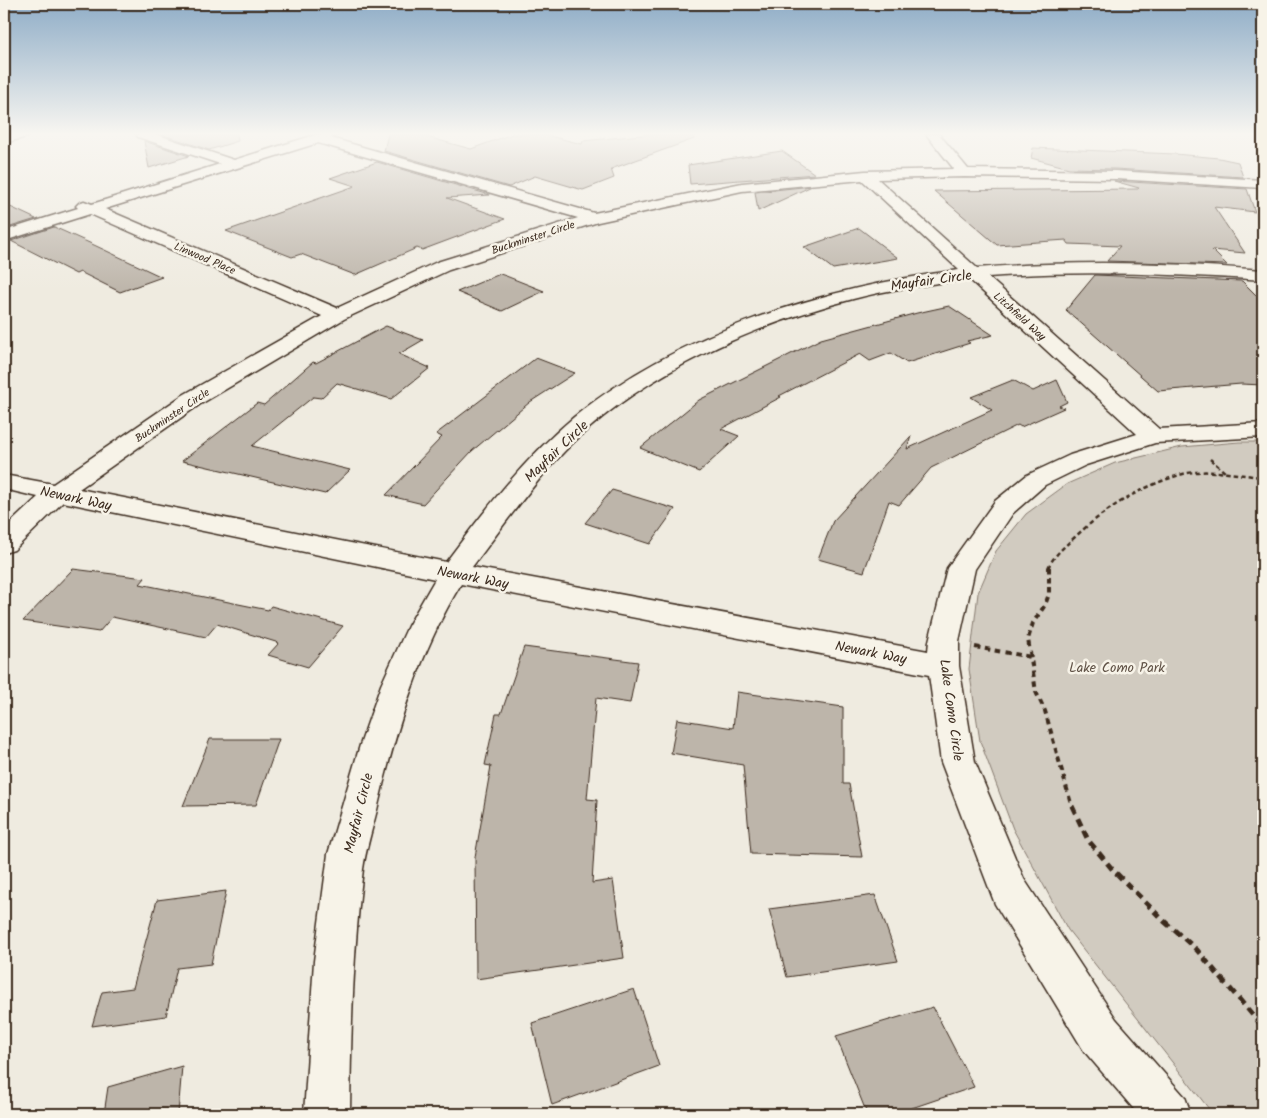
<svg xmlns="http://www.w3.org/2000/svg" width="1267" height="1118" font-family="Kalam,sans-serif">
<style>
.green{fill:#d1cbc0;stroke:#867a6f}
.building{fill:#bdb5aa;stroke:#3b2a1e}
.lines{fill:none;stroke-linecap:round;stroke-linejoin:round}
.minor-casing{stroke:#3b2a1e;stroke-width:3}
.path-far2{stroke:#3b2a1e;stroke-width:2.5;stroke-dasharray:4.5 3;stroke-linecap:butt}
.path-far1{stroke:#3b2a1e;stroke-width:4;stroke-dasharray:5.5 4.5;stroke-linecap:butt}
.path{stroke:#3b2a1e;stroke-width:5;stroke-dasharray:8 5.5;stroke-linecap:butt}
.minor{fill:#f7f3e8;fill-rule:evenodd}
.labels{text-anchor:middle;stroke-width:5;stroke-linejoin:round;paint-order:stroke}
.far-street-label{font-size:11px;fill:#3b2a1e;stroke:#f7f3e8}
.street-label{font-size:14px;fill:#3b2a1e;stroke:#f7f3e8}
.park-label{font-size:14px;fill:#605246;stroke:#f7f3e8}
</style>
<rect width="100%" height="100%" fill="#efebe0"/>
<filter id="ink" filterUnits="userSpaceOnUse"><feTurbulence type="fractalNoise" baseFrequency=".02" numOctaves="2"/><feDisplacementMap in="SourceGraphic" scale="10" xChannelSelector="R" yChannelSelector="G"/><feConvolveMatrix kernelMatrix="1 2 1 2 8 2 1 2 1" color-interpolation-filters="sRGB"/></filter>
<g filter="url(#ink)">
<path class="green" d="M 1239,442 L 1263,442 L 1263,1114 L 1213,1114 L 1068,930 L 1013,829 L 980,741 L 969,669 L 978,593 L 996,551 L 1026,514 L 1067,484 L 1115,463 L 1182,447 Z"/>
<g class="building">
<path d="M 161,134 L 237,134 L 238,141 L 209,150 Z"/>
<path d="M 388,134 L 416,134 L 471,149 L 512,134 L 542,134 L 582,144 L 583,141 L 650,134 L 693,134 L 694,139 L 611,169 L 614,178 L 583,190 L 535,176 L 509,187 L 384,151 Z"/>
<path d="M 144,141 L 189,156 L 149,168 Z"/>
<path d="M 1033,148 L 1175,154 L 1219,158 L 1238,162 L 1243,177 L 1116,169 L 1069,168 L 1031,158 Z"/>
<path d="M 782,151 L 815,174 L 690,184 L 688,165 Z"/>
<path d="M 377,162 L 490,195 L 447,198 L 505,219 L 422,250 L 417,248 L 355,275 L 301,254 L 292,257 L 226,231 L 355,186 L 330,178 Z"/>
<path d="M 1114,181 L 1247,189 L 1255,212 L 1214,207 L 1245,253 L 1212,250 L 1227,265 L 1107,261 L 1120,246 L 1069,244 L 1066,240 L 997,245 L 934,191 L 1138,189 L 1139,188 Z"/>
<path d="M 812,186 L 758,211 L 755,192 Z"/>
<path d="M 4,204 L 36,219 L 4,229 Z"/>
<path d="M 54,227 L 94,245 L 162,277 L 120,292 L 80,272 L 76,274 L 11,241 Z"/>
<path d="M 859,228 L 898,258 L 833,269 L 804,247 Z"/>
<path d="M 500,274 L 506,276 L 544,291 L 502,311 L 457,292 Z"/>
<path d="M 1095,275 L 1242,281 L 1263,302 L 1263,385 L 1241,384 L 1158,391 L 1066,310 Z"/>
<path d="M 949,306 L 993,335 L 967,341 L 970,343 L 907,363 L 891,353 L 870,361 L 860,354 L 779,396 L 781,397 L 721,429 L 739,436 L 699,472 L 640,448 L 699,400 L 821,339 L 917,313 Z"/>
<path d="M 386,326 L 423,340 L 399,354 L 430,368 L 391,399 L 337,383 L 321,398 L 313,397 L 252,446 L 350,470 L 325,494 L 182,461 L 257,403 L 264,405 L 313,362 L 316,363 Z"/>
<path d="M 536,358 L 575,373 L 530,402 L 472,451 L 423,504 L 386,495 L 442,437 L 436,434 Z"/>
<path d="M 1013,380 L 1033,391 L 1057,380 L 1067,402 L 1059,406 L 1064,408 L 1021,427 L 1018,425 L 931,468 L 899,505 L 889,501 L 864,572 L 818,559 L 833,521 L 911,436 L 907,449 L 992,410 L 971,397 Z"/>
<path d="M 612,490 L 639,498 L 675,509 L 650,544 L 585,523 Z"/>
<path d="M 73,569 L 145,578 L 140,584 L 268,610 L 271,606 L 343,626 L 308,667 L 268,655 L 279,643 L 217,624 L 206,637 L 112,617 L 99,632 L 23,621 Z"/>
<path d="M 524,647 L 638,662 L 630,703 L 596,698 L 587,799 L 597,800 L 592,883 L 613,880 L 624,958 L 476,979 L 475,857 L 491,766 L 485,765 L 496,714 L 501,714 Z"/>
<path d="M 737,692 L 843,707 L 843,784 L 849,784 L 862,857 L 751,854 L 743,765 L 671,753 L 677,719 L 733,728 Z"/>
<path d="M 210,739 L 279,739 L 256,805 L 183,806 Z"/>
<path d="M 226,891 L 211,964 L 177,968 L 166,1016 L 92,1026 L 102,992 L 133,988 L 157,900 Z"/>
<path d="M 875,895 L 898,961 L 787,977 L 769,909 Z"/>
<path d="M 634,989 L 659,1066 L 552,1105 L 532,1023 Z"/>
<path d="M 933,1007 L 974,1087 L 894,1114 L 867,1114 L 836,1036 Z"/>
<path d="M 182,1066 L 178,1114 L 104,1114 L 108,1087 Z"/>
</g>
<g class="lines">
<defs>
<g id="minor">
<path d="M 8,134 L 29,134 L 27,137 L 4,143 L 4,135 Z"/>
<path d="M 136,134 L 155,134 L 234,160 L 318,134 L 338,134 L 331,138 L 594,213 L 742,183 L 865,171 L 954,169 L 926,134 L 939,134 L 968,169 L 1116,171 L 1263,180 L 1263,188 L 1116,179 L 964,177 L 878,179 L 977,268 C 1073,260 1168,262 1263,270 L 1263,280 C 1171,274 1080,270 988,277 L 1159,429 L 1263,423 L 1263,437 L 1155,443 L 1086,465 L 1045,485 L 1013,513 L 975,569 L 959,641 L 959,666 L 975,762 L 1024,879 L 1116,1019 L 1185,1097 L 1191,1114 L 1138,1114 L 1084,1051 L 995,904 L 941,762 L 929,675 L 461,584 C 419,653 395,732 377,810 C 372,830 366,849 363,869 C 353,950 351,1032 350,1114 L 304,1114 L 314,961 L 328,854 L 360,745 L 381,685 L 408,626 L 435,579 L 63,502 L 14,550 L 4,553 L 4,529 L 38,497 L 4,489 L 4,475 L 53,484 L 183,395 L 322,316 L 90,214 L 4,241 L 4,231 L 78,208 L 76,206 L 79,203 L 84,201 L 92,204 L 220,164 L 138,137 ZM 318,143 L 578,218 L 437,262 L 337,308 L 105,209 ZM 862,180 L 959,270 C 826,287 680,331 574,417 C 525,458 484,511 446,562 L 79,489 L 199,405 L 344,319 L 449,270 L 598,222 L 742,191 ZM 969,279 L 1137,434 L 1070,455 L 1027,475 L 995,501 L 947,568 L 929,641 L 928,651 L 472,567 C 505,524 536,478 575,441 C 648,371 756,324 853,299 C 891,289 930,284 969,279 Z"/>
</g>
</defs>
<use href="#minor" class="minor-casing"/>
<g class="path-far2">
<path d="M 1210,459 L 1226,473"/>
<path d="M 1048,568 C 1054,555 1064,547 1075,537 C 1106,508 1141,486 1183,474 C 1208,468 1238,475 1263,477"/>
</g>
<g class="path-far1">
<path d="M 1049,567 L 1049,594 L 1045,605 L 1033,623 L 1028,639 L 1036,692 L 1045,711 L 1072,807"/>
<path d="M 975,647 L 1031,657"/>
</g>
<path class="path" d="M 1072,806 L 1088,840 L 1113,870 L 1164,921 L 1197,950 L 1263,1027"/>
<use href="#minor" class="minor"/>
</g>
</g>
<linearGradient id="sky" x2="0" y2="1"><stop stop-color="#8fadc7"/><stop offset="0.46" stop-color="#f8f6f1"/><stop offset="1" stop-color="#f8f6f1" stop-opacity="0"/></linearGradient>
<rect width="1267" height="291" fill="url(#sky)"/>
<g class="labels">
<g class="far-street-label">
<text transform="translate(533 237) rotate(-18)" y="4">Buckminster Circle</text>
<text transform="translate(205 258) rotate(23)" y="4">Linwood Place</text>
<text transform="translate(1020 316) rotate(42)" y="4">Litchfield Way</text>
<text transform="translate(172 415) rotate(-34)" y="4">Buckminster Circle</text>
</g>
<g class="street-label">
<text transform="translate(931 280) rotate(-8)" y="5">Mayfair Circle</text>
<text transform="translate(556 451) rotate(-44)" y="5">Mayfair Circle</text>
<text transform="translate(76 498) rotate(12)" y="5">Newark Way</text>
<text transform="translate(473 577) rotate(11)" y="5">Newark Way</text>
<text transform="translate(871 652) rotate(11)" y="5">Newark Way</text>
<text transform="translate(952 710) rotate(82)" y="5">Lake Como Circle</text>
<text transform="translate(358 813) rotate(-76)" y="5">Mayfair Circle</text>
</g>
<g class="park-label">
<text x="1117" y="672">Lake Como Park</text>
</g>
</g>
<rect width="1267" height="1118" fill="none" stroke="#f7f3e8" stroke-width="20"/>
<rect x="10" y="10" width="1247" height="1098" fill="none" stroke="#3b2a1e" stroke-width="2" filter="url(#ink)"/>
</svg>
